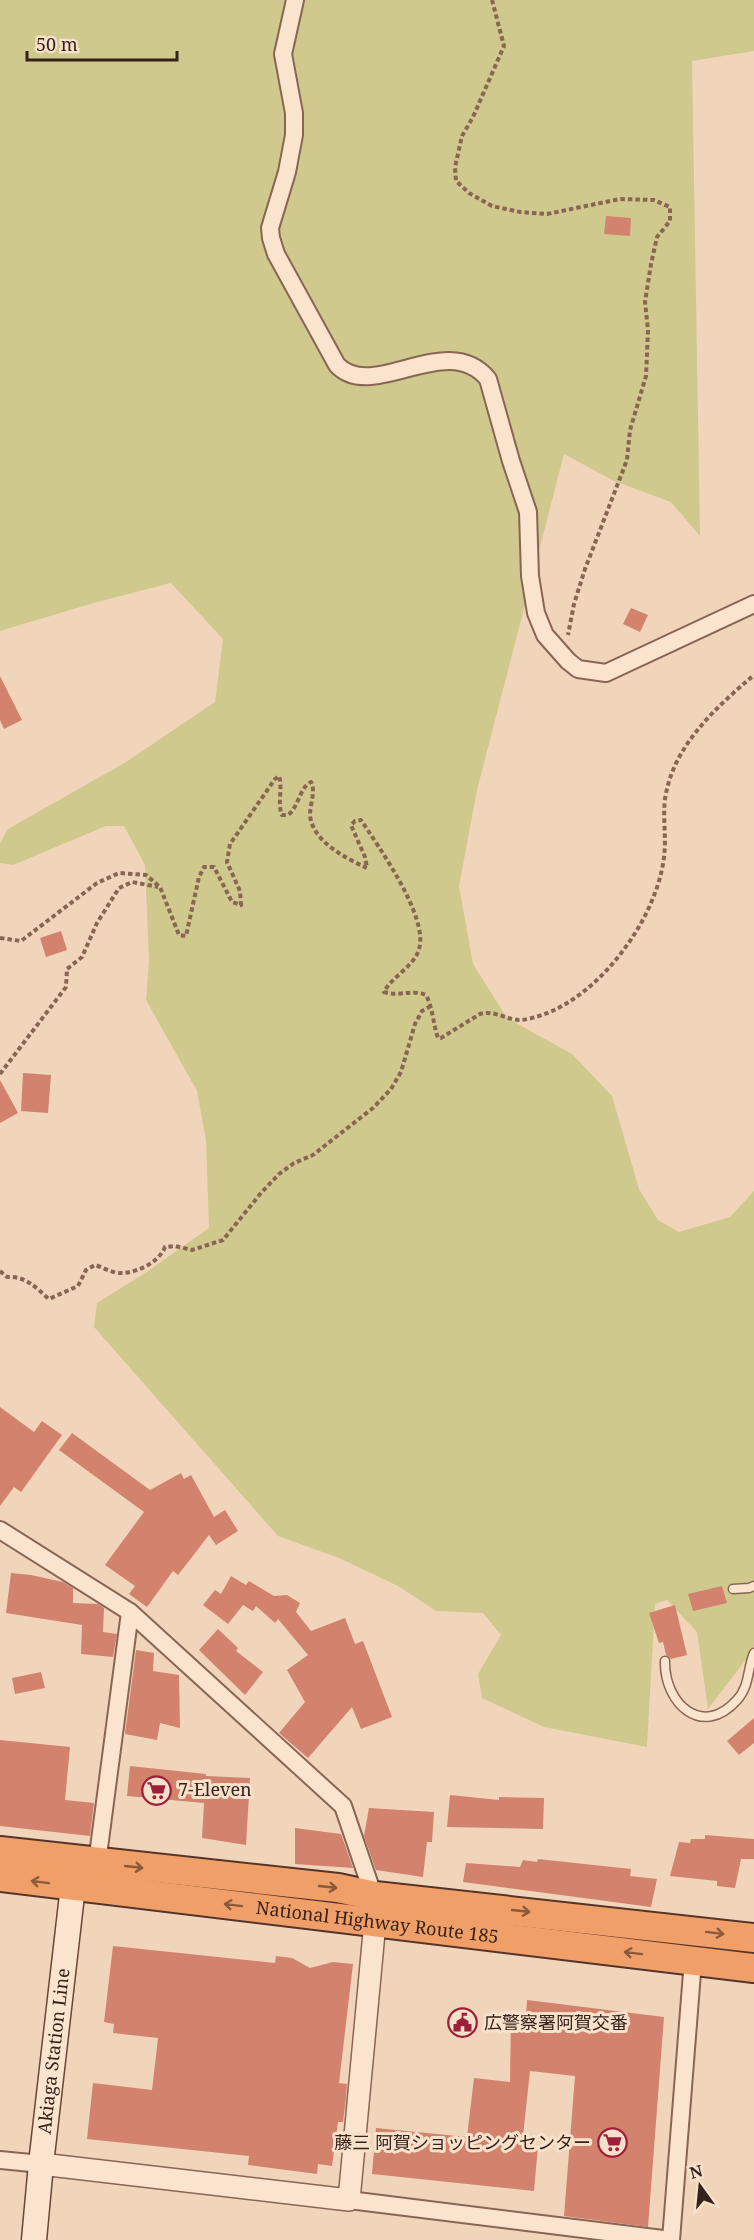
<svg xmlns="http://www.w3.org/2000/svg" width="754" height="2240" font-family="'Noto Serif','Noto Sans JP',serif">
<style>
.green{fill:#cfc98e}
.building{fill:#d2826d}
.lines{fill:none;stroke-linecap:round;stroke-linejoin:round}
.service-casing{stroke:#896554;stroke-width:11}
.minor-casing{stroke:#896554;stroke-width:20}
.tertiary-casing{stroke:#896554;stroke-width:24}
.secondary-casing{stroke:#6a4637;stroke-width:27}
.trunk-casing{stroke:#553429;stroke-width:32}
.path{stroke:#896554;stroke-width:4;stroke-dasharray:4.5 3;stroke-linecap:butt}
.service{stroke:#fbe4ce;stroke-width:8}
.minor{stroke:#fbe4ce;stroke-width:16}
.tertiary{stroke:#fbe4ce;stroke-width:21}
.secondary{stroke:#fbe4ce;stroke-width:24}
.trunk{stroke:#f09f68;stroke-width:28}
.oneway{stroke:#8a5a3d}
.labels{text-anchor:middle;stroke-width:6;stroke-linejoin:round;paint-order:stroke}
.poi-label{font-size:18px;fill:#36221a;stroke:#f8e1cb;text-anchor:start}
.street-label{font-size:18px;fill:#36221a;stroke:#f8e1cb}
</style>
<rect width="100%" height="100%" fill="#f1d5bb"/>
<path class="green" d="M 0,0 L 754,0 L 754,51 L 692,61 L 700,536 L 671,502 L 614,481 L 564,454 L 477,790 L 459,886 L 473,964 L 507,1018 L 572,1054 L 612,1096 L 639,1189 L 658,1220 L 679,1232 L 730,1217 L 754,1191 L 754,1649 L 708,1709 L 697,1632 L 667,1600 L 655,1604 L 647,1747 L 544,1727 L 482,1698 L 478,1674 L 501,1635 L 483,1613 L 436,1611 L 398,1586 L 339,1558 L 278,1536 L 94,1327 L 97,1303 L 145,1273 L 209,1228 L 206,1140 L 197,1091 L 146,1000 L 149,961 L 145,865 L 124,826 L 106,826 L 13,865 L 0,863 L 0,843 L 8,829 L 126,762 L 215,702 L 223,639 L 171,583 L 97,602 L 0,631 Z"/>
<g class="building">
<path d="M 606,216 L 631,218 L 630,236 L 604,234 Z"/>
<path d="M 631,608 L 648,615 L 640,632 L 623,624 Z"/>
<path d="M 0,676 L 22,720 L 4,729 L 0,720 Z"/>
<path d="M 61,931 L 67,950 L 46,957 L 40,938 Z"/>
<path d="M 23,1073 L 51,1075 L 48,1113 L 21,1111 Z"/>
<path d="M 0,1080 L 18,1113 L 0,1123 Z"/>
<path d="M 0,1407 L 34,1432 L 42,1421 L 62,1435 L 21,1492 L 14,1487 L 0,1506 Z"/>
<path d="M 72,1433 L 150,1490 L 181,1473 L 184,1479 L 191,1475 L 214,1517 L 225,1510 L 238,1531 L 216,1545 L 209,1535 L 178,1575 L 173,1571 L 147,1607 L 129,1594 L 135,1586 L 105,1565 L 144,1512 L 59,1450 Z"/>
<path d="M 11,1573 L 31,1575 L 63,1582 L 73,1588 L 73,1603 L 98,1604 L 104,1608 L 103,1632 L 117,1634 L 113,1657 L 81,1654 L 82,1625 L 6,1613 Z"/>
<path d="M 231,1576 L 246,1585 L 249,1581 L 274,1596 L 287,1595 L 300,1603 L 296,1612 L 311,1631 L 345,1618 L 355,1644 L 363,1641 L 392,1717 L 361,1729 L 352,1707 L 308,1758 L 279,1733 L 305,1702 L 287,1670 L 308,1655 L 278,1619 L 275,1623 L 256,1606 L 253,1611 L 243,1605 L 228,1624 L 203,1605 L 215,1590 L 221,1594 Z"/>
<path d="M 722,1586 L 727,1603 L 693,1611 L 688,1594 Z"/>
<path d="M 675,1605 L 687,1655 L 671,1659 L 666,1655 L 663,1642 L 659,1643 L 649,1613 Z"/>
<path d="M 218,1629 L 238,1648 L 236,1651 L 263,1672 L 245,1695 L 199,1650 Z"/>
<path d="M 136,1650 L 154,1653 L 153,1671 L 179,1675 L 180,1728 L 160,1723 L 157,1740 L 125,1734 Z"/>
<path d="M 41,1672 L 45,1688 L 15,1694 L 12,1678 Z"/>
<path d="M 754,1718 L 754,1743 L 739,1755 L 727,1741 Z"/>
<path d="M 0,1740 L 70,1747 L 65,1800 L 94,1803 L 90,1836 L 0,1826 Z"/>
<path d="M 130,1766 L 206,1774 L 206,1776 L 250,1778 L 246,1845 L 202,1838 L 204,1803 L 127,1796 Z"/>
<path d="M 450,1795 L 499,1800 L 499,1797 L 544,1798 L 543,1829 L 447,1827 Z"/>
<path d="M 369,1808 L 434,1812 L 432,1842 L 427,1842 L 423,1877 L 376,1870 L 364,1836 Z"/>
<path d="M 295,1828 L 341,1834 L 353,1868 L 295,1864 Z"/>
<path d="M 705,1835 L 754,1839 L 754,1859 L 741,1859 L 735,1888 L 717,1886 L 717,1881 L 670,1876 L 679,1842 L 690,1843 L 691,1839 L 705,1839 Z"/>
<path d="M 538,1859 L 631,1869 L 630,1876 L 657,1879 L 651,1907 L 463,1882 L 466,1863 L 520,1867 L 523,1860 L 537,1862 Z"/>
<path d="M 113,1946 L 275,1963 L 276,1956 L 292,1958 L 310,1968 L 333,1962 L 353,1964 L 339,2083 L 347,2084 L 346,2098 L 343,2122 L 338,2122 L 332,2166 L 318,2164 L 317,2174 L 248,2165 L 249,2156 L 87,2139 L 93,2083 L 152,2090 L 158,2038 L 113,2033 L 114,2024 L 104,2022 Z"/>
<path d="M 527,2000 L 664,2017 L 648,2227 L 564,2216 L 575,2076 L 530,2071 L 522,2145 L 538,2146 L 534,2191 L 372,2174 L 376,2128 L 467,2137 L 474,2078 L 510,2082 L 511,2016 L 526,2016 Z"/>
</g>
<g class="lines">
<defs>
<g id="service">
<path d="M 733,1589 L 749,1588 L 754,1586"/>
<path d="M 665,1661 C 664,1703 702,1739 737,1700 C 750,1686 747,1669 754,1653"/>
</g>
<g id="minor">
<path d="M 295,0 L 283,54 L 294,113 L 294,135 L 287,172 L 270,228 L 271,238 L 276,254 L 337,365 C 373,403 447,329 488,379 L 511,461 L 528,512 L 530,576 L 536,613 L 545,635 L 568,661 L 578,669 L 606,673 L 754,604"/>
<path d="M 0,1530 L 130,1612 L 343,1806 L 375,1900"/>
<path d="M 97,1863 L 130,1612"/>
<path d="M 0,2160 L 41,2164"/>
<path d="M 349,2200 L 671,2240"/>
<path d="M 671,2240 L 693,1960"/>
</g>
<path id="tertiary" d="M 41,2164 L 349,2200 L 375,1922"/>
<g id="secondary">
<path id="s1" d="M 34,2240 L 41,2164 L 75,1869"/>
</g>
<g id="trunk">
<path d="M 0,1851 L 338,1888 L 375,1896 L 754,1938"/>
<path id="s2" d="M 0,1877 L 754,1968"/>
</g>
</defs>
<use href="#service" class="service-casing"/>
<use href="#minor" class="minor-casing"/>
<use href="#tertiary" class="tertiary-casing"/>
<use href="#secondary" class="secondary-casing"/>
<use href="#trunk" class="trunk-casing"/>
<g class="path">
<path d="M 492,0 L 504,46 L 473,117 L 462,136 L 455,167 L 456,181 L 469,193 L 492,206 L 520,212 L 547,214 L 620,199 L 654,200 L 670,207 L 670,221 L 657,237 L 651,264 L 645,302 L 648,330 L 646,376 L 630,430 L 627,460 L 585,569 L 574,604 L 568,635"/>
<path d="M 0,938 L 21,941 L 97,883 L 119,873 L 146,875 L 160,887 L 179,935 L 186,936 L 199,877 L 204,867 L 214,867 L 232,902 L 241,905 L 240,891 L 227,862 L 230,844 L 275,779 L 279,776 C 283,788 277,803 282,815 L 288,815 C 299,807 299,788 311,782 C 316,792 310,803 310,815 C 312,841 345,858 367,868 L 365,857 L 351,825 L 355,821 L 361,820 C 378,846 429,917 419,949 C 414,967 392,976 384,992 C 399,997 412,989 426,995 C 433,1008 433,1024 438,1038 L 441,1038 L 480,1014 C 494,1010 505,1019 519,1020 C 526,1020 536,1017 542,1015 C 601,995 657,918 664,857 C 667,835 661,810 667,789 C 678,741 719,705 754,675"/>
<path d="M 0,1074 L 66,987 L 67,969 L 82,957 L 97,923 L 119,888 L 132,882 L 158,887"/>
<path d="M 0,1271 L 7,1277 C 26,1276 35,1287 49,1299 L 78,1286 L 86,1270 L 95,1265 C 102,1267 114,1274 122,1273 C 139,1272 159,1262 165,1247 L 175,1246 L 192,1250 L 223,1240 L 261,1193 L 279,1174 L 294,1163 L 313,1155 L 373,1108 L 391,1089 L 401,1072 L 415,1024 L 422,1011 L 431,1006"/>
</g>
<use href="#service" class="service"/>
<use href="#minor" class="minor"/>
<use href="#tertiary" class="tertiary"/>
<use href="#secondary" class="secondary"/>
<use href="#trunk" class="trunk"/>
</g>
<defs><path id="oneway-shaft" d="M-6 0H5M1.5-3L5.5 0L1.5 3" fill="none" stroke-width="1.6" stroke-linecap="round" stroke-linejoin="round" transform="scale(1.5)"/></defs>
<g class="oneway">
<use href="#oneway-shaft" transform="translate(134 1867) rotate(6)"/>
<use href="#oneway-shaft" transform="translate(40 1882) rotate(-173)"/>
<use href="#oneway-shaft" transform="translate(328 1887) rotate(6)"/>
<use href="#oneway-shaft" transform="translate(233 1905) rotate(-173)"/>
<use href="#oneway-shaft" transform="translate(521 1911) rotate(6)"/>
<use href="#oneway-shaft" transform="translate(715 1933) rotate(7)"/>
<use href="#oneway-shaft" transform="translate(633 1953) rotate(-173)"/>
</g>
<defs>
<symbol id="supermarket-ring" viewBox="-11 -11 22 22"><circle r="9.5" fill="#f8e1cb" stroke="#9c203b" stroke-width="1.5"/><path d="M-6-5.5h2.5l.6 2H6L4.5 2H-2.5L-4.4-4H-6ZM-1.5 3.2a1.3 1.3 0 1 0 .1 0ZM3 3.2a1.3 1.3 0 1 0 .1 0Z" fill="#9c203b"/></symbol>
<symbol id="civic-ring" viewBox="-11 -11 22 22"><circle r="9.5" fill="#f8e1cb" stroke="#9c203b" stroke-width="1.5"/><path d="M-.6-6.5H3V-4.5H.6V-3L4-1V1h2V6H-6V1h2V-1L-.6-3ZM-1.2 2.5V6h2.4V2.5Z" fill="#9c203b"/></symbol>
</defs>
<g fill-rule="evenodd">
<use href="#supermarket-ring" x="140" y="1774" width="33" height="33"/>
<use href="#civic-ring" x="446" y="2006" width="33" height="33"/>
<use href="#supermarket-ring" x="596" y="2126" width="33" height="33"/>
</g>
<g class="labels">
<g class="poi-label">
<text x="178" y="1796">7-Eleven</text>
<text x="484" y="2029">広警察署阿賀交番</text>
<text x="591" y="2149" text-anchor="end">藤三 阿賀ショッピングセンター</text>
</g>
<g class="street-label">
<text dy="6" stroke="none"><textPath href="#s2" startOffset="380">National Highway Route 185</textPath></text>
<text dy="6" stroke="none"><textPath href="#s1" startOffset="190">Akiaga Station Line</textPath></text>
</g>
</g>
<g transform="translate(700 2186) rotate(345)" stroke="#f8e1cb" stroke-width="4.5" paint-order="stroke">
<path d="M0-4.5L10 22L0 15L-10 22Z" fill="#36221a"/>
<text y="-9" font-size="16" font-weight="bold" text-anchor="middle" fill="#36221a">N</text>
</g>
<path d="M27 51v9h150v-9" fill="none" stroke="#36221a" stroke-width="3"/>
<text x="36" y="51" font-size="18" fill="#36221a" stroke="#f8e1cb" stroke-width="4.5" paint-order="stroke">50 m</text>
</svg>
